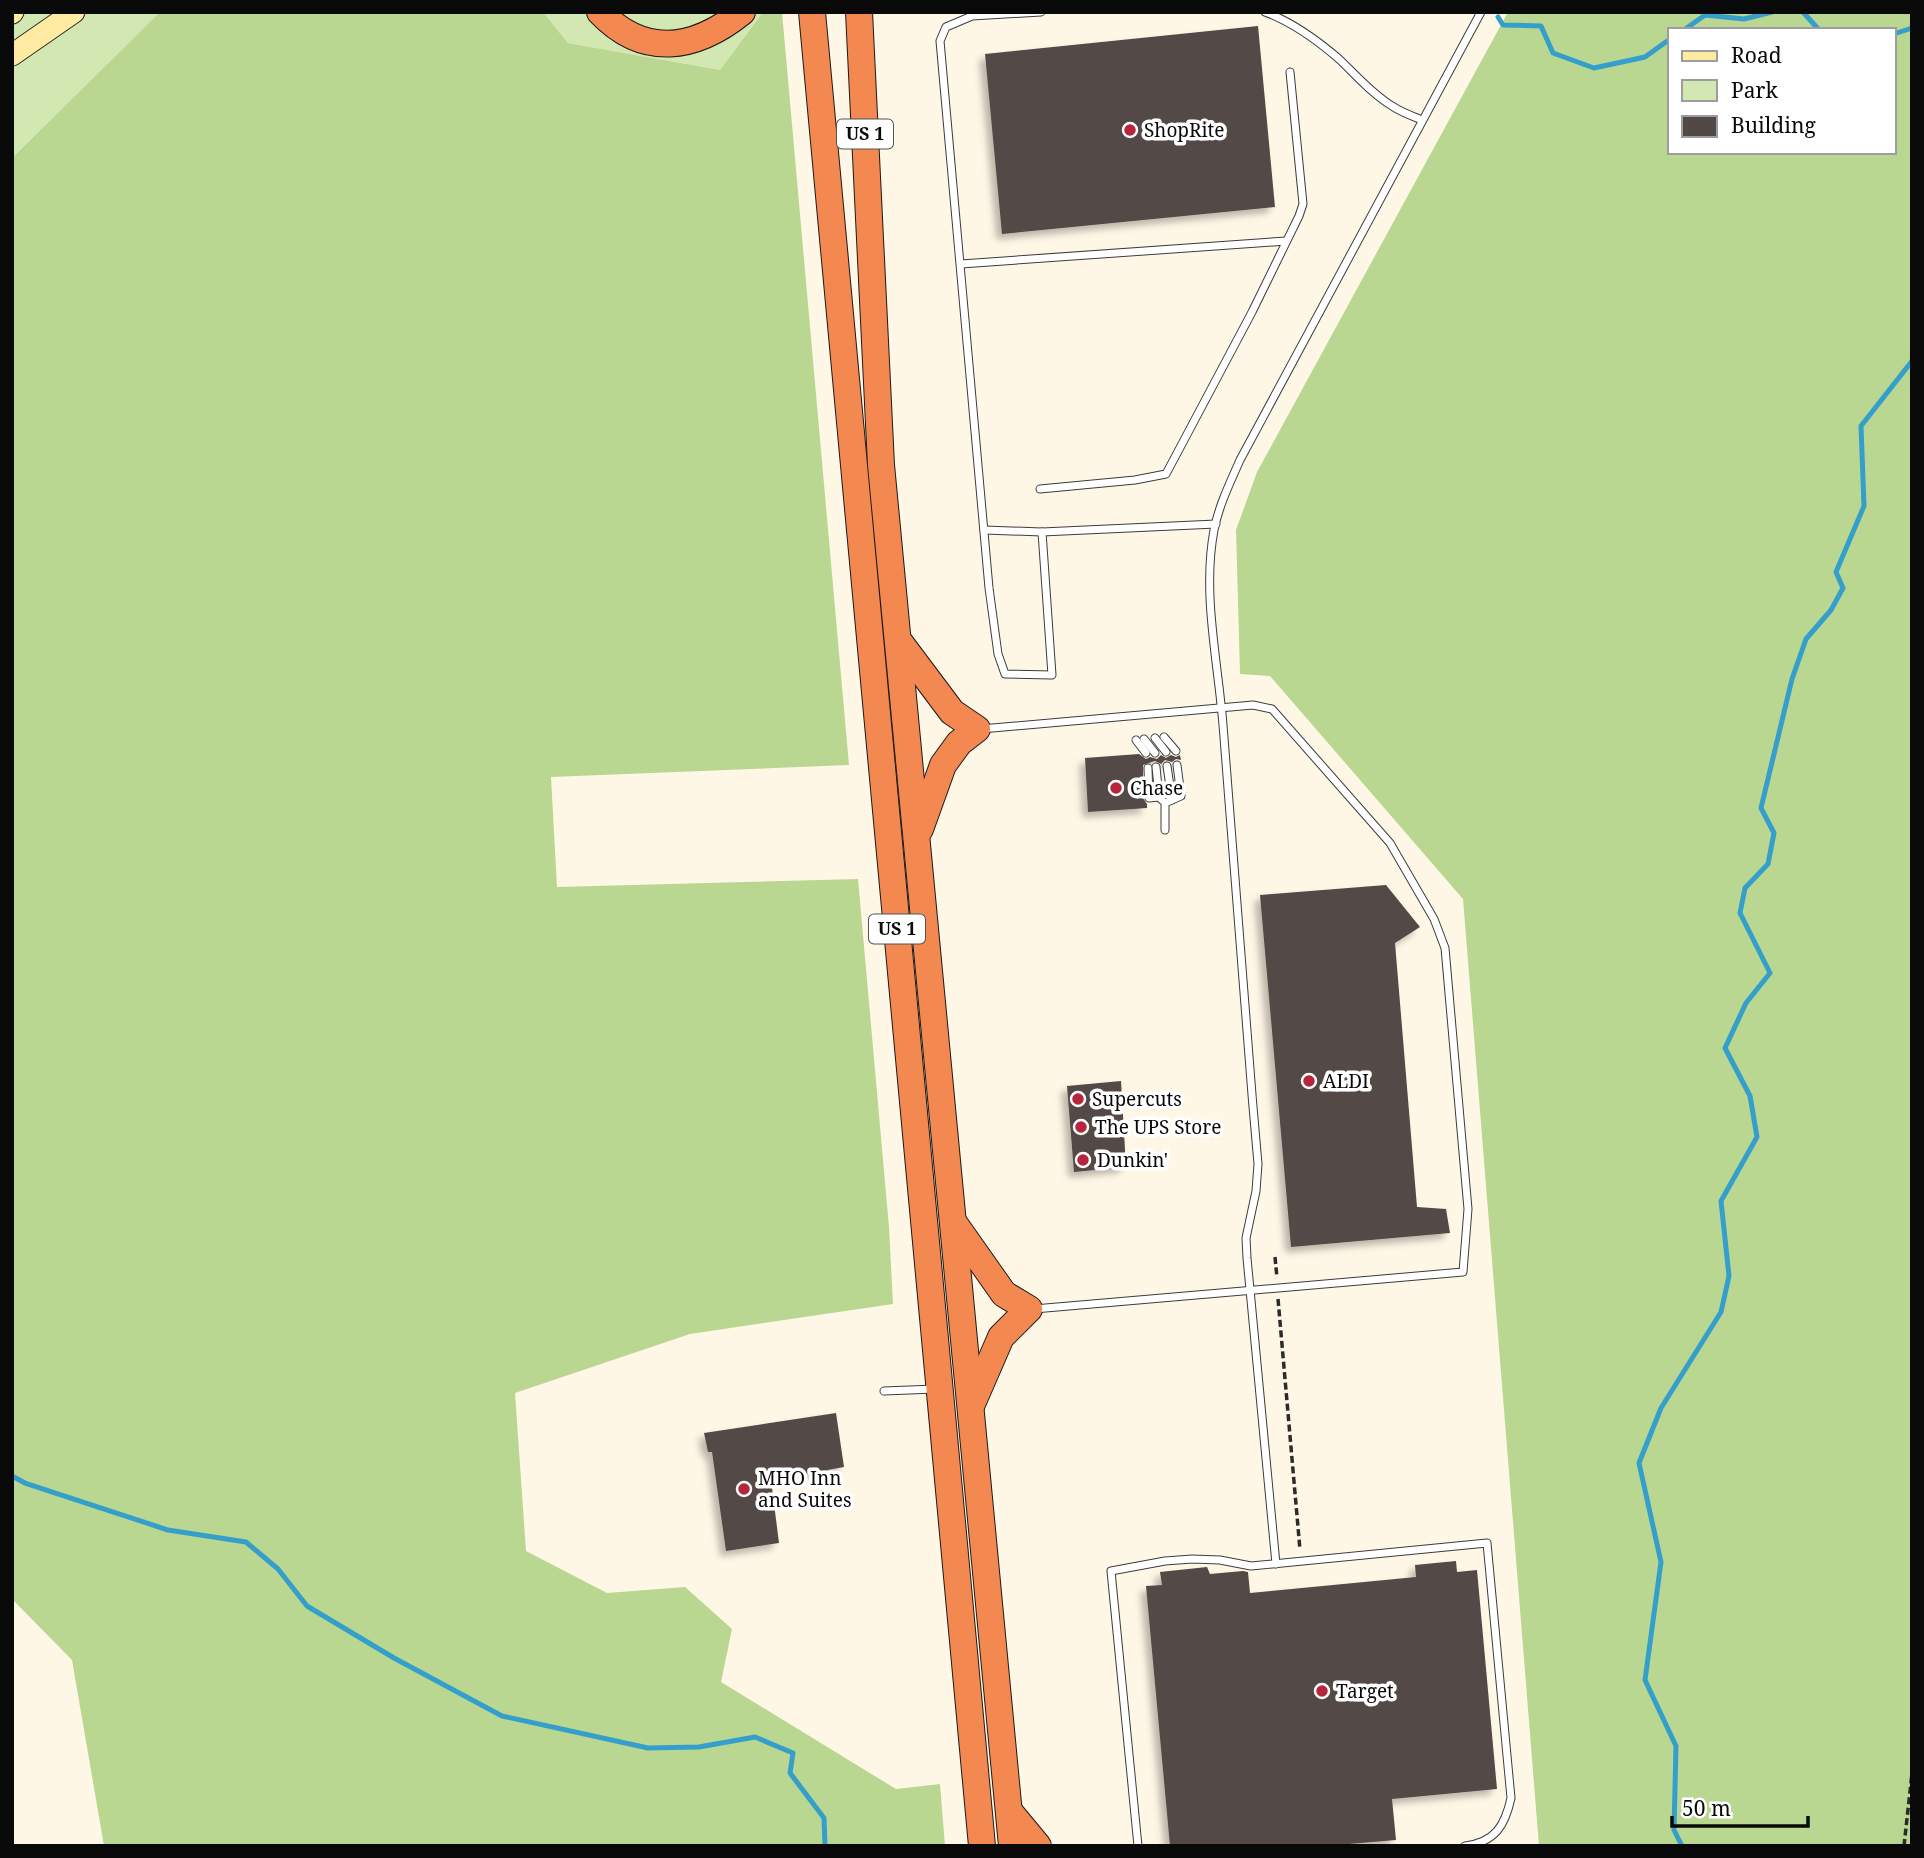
<svg xmlns="http://www.w3.org/2000/svg" width="1924" height="1858" font-family="'Noto Serif',serif">
<style>
.green{fill:#d3e7b2}
.forest{fill:#b9d791;fill-rule:evenodd}
.lines{fill:none;stroke-linecap:round;stroke-linejoin:round}
.stream{stroke:#349fcb;stroke-width:5}
.building{fill:#524946;filter:url(#shadow)}
.lane-casing{stroke:#3c3c3c;stroke-width:9}
.secondary-casing{stroke:#2b2b2b;stroke-width:23}
.highway-casing{stroke:#1a1a1a;stroke-width:28}
.path{stroke:#2b2b2b;stroke-width:3.5;stroke-dasharray:7 3.5;stroke-linecap:butt}
.lane{stroke:#fff;stroke-width:7}
.secondary{stroke:#feeaa1;stroke-width:21}
.highway{stroke:#f38850;stroke-width:26}
.poi-dot{fill:#b6253c;stroke:#fff;stroke-width:2.5}
.labels{text-anchor:middle;stroke-width:7;stroke-linejoin:round;paint-order:stroke}
.shield{fill:#fff;stroke:#535353;stroke-width:2}
.shield-label{font-size:18px;font-weight:bold;fill:#090909}
.poi-label{font-size:19px;fill:#090909;stroke:#fff;text-anchor:start}
</style>
<defs>
<filter id="shadow"><feDropShadow dx="-5.5" dy="5.5" stdDeviation="3.5" flood-color="#0004"/></filter>
</defs>
<rect width="100%" height="100%" fill="#fff7e6"/>
<g class="green">
<path d="M 12,12 L 160,12 L 12,158 Z"/>
<path d="M 543,12 L 763,12 L 720,70 L 568,43 Z"/>
</g>
<g class="forest">
<path d="M 160,12 L 543,12 L 568,43 L 720,70 L 763,12 L 782,12 L 849,765 L 551,777 L 557,887 L 858,879 L 889,1227 L 893,1304 L 690,1334 L 515,1393 L 526,1551 L 607,1593 L 685,1587 L 732,1629 L 721,1682 L 896,1789 L 940,1784 L 945,1846 L 104,1846 L 72,1660 L 12,1599 L 12,158 Z"/>
<path d="M 1508,12 L 1912,12 L 1912,1846 L 1539,1846 L 1463,899 L 1270,676 L 1240,674 L 1236,530 L 1257,472 ZM 1670,30 L 1894,30 L 1894,152 L 1670,152 Z"/>
</g>
<g class="lines">
<g class="stream">
<path d="M 1803,12 L 1819,30"/>
<path d="M 1498,17 L 1503,25 L 1541,26 L 1553,53 L 1594,68 L 1645,57 L 1670,39"/>
<path d="M 1684,30 L 1705,15 L 1744,19 L 1772,12"/>
<path d="M 1894,34 L 1912,28"/>
<path d="M 12,1476 L 25,1483 L 168,1530 L 246,1542 L 278,1569 L 307,1606 L 394,1658 L 502,1716 L 648,1748 L 699,1747 L 755,1737 L 793,1753 L 790,1773 L 824,1818 L 825,1846"/>
<path d="M 1682,1846 L 1674,1830 L 1676,1746 L 1645,1680 L 1661,1562 L 1639,1463 L 1661,1408 L 1721,1312 L 1729,1276 L 1721,1201 L 1757,1137 L 1750,1096 L 1725,1048 L 1746,1003 L 1770,973 L 1740,913 L 1745,888 L 1768,864 L 1774,833 L 1761,808 L 1792,679 L 1806,639 L 1831,610 L 1843,588 L 1836,572 L 1864,506 L 1861,426 L 1912,361"/>
</g>
</g>
<g class="building">
<path d="M 1258,26 L 1275,207 L 1002,234 L 985,54 Z"/>
<path d="M 1139,754 L 1146,759 L 1150,757 L 1157,759 L 1161,755 L 1166,758 L 1171,755 L 1176,757 L 1180,755 L 1181,760 L 1176,759 L 1172,762 L 1165,760 L 1161,764 L 1155,761 L 1143,765 L 1143,798 L 1147,804 L 1147,808 L 1088,812 L 1085,758 Z"/>
<path d="M 1386,885 L 1420,927 L 1395,943 L 1417,1207 L 1446,1209 L 1450,1233 L 1291,1247 L 1260,895 Z"/>
<path d="M 1121,1081 L 1126,1167 L 1074,1172 L 1067,1086 Z"/>
<path d="M 836,1413 L 844,1467 L 771,1480 L 779,1543 L 726,1551 L 712,1452 L 708,1452 L 704,1433 Z"/>
<path d="M 1456,1561 L 1457,1572 L 1477,1570 L 1497,1789 L 1392,1799 L 1396,1840 L 1349,1844 L 1350,1846 L 1170,1846 L 1146,1586 L 1162,1585 L 1160,1572 L 1207,1567 L 1210,1574 L 1243,1571 L 1248,1572 L 1250,1593 L 1416,1577 L 1415,1565 Z"/>
</g>
<g class="lines">
<defs>
<g id="lane">
<path d="M 1041,12 L 972,16 L 946,27 L 940,41 L 989,588 L 998,654 L 1005,674 L 1052,675 L 1042,532"/>
<path d="M 1265,12 C 1292,22 1317,40 1339,59 C 1356,75 1372,94 1392,106 C 1401,112 1412,116 1422,120"/>
<path d="M 961,264 L 1286,241"/>
<path d="M 1040,489 L 1135,480 L 1166,474 L 1252,312 L 1299,216 L 1303,204 L 1290,72"/>
<path d="M 984,530 L 1042,532 L 1216,524"/>
<path d="M 981,729 L 1253,705 L 1272,709 L 1390,843 L 1434,919 L 1445,948 L 1468,1209 L 1463,1272 L 1034,1309"/>
<path d="M 1164,737 L 1176,751"/>
<path d="M 1155,738 L 1166,752"/>
<path d="M 1144,739 L 1155,753"/>
<path d="M 1136,740 L 1146,753"/>
<path d="M 1167,766 L 1172,800"/>
<path d="M 1156,767 L 1159,797 L 1162,800"/>
<path d="M 1148,768 L 1149,798 L 1159,797"/>
<path d="M 1165,830 L 1165,803 L 1181,796 L 1177,765"/>
<path d="M 884,1391 L 935,1389"/>
<path d="M 1276,1564 L 1247,1258 L 1246,1238 L 1256,1191 L 1258,1164 C 1245,1018 1234,872 1223,725 C 1218,661 1202,594 1214,530 C 1219,505 1230,483 1240,460 L 1481,12"/>
<path d="M 1138,1846 L 1111,1571 L 1165,1561 L 1192,1559 L 1220,1560 L 1251,1566 L 1487,1543 L 1511,1798 C 1505,1826 1495,1842 1465,1846"/>
</g>
<g id="secondary">
<path d="M 12,13 L 13,12"/>
<path d="M 12,55 L 74,12"/>
</g>
<g id="highway">
<path d="M 600,12 C 644,58 695,50 742,12"/>
<path d="M 812,12 L 982,1846"/>
<path d="M 859,12 L 881,465 L 1012,1846"/>
<path d="M 898,640 L 952,712 L 977,729 L 959,743 L 943,765 L 920,829"/>
<path d="M 954,1223 L 1004,1294 L 1029,1309 L 1001,1337 L 971,1406"/>
<path d="M 1009,1811 L 1038,1846"/>
</g>
</defs>
<use href="#lane" class="lane-casing"/>
<use href="#secondary" class="secondary-casing"/>
<use href="#highway" class="highway-casing"/>
<g class="path">
<path d="M 1275,1257 L 1277,1278"/>
<path d="M 1278,1299 L 1300,1550"/>
<path d="M 1904,1846 L 1912,1773"/>
</g>
<use href="#lane" class="lane"/>
<use href="#secondary" class="secondary"/>
<use href="#highway" class="highway"/>
</g>
<g class="poi-dot">
<circle cx="1130" cy="130" r="7"/>
<circle cx="1116" cy="788" r="7"/>
<circle cx="1309" cy="1081" r="7"/>
<circle cx="1078" cy="1099" r="7"/>
<circle cx="1081" cy="1127" r="7"/>
<circle cx="1083" cy="1160" r="7"/>
<circle cx="744" cy="1489" r="7"/>
<circle cx="1322" cy="1691" r="7"/>
</g>
<g class="labels">
<g class="shield">
<rect x="837" y="119.5" width="56" height="29" rx="5"/>
<rect x="869" y="914.5" width="56" height="29" rx="5"/>
</g>
<g class="shield-label">
<text x="865" y="140">US 1</text>
<text x="897" y="935">US 1</text>
</g>
<g class="poi-label">
<text x="1144" y="137">ShopRite</text>
<text x="1130" y="795">Chase</text>
<text x="1323" y="1088">ALDI</text>
<text x="1092" y="1106">Supercuts</text>
<text x="1095" y="1134">The UPS Store</text>
<text x="1097" y="1167">Dunkin'</text>
<text x="758" y="1485">MHO Inn<tspan x="758" dy="22">and Suites</tspan></text>
<text x="1336" y="1698">Target</text>
</g>
</g>
<rect width="1924" height="1858" fill="none" stroke="#090909" stroke-width="28"/>
<rect x="1668" y="28" width="228" height="126" fill="#ffffff" stroke="#9d9d9d" stroke-width="2"/>
<rect x="1682" y="51" width="35" height="10" fill="#feeaa1" stroke="#9d9d9d" stroke-width="2"/>
<text x="1731" y="63" font-size="21" fill="#090909">Road</text>
<rect x="1682" y="80" width="35" height="21" fill="#d3e7b2" stroke="#9d9d9d" stroke-width="2"/>
<text x="1731" y="98" font-size="21" fill="#090909">Park</text>
<rect x="1682" y="116" width="35" height="21" fill="#524946" stroke="#9d9d9d" stroke-width="2"/>
<text x="1731" y="133" font-size="21" fill="#090909">Building</text>
<path d="M1672 1816v10h136v-10" fill="none" stroke="#090909" stroke-width="3.5"/>
<text x="1682" y="1816" font-size="21" fill="#090909" stroke="#ffffff" stroke-width="5" paint-order="stroke">50 m</text>
</svg>
